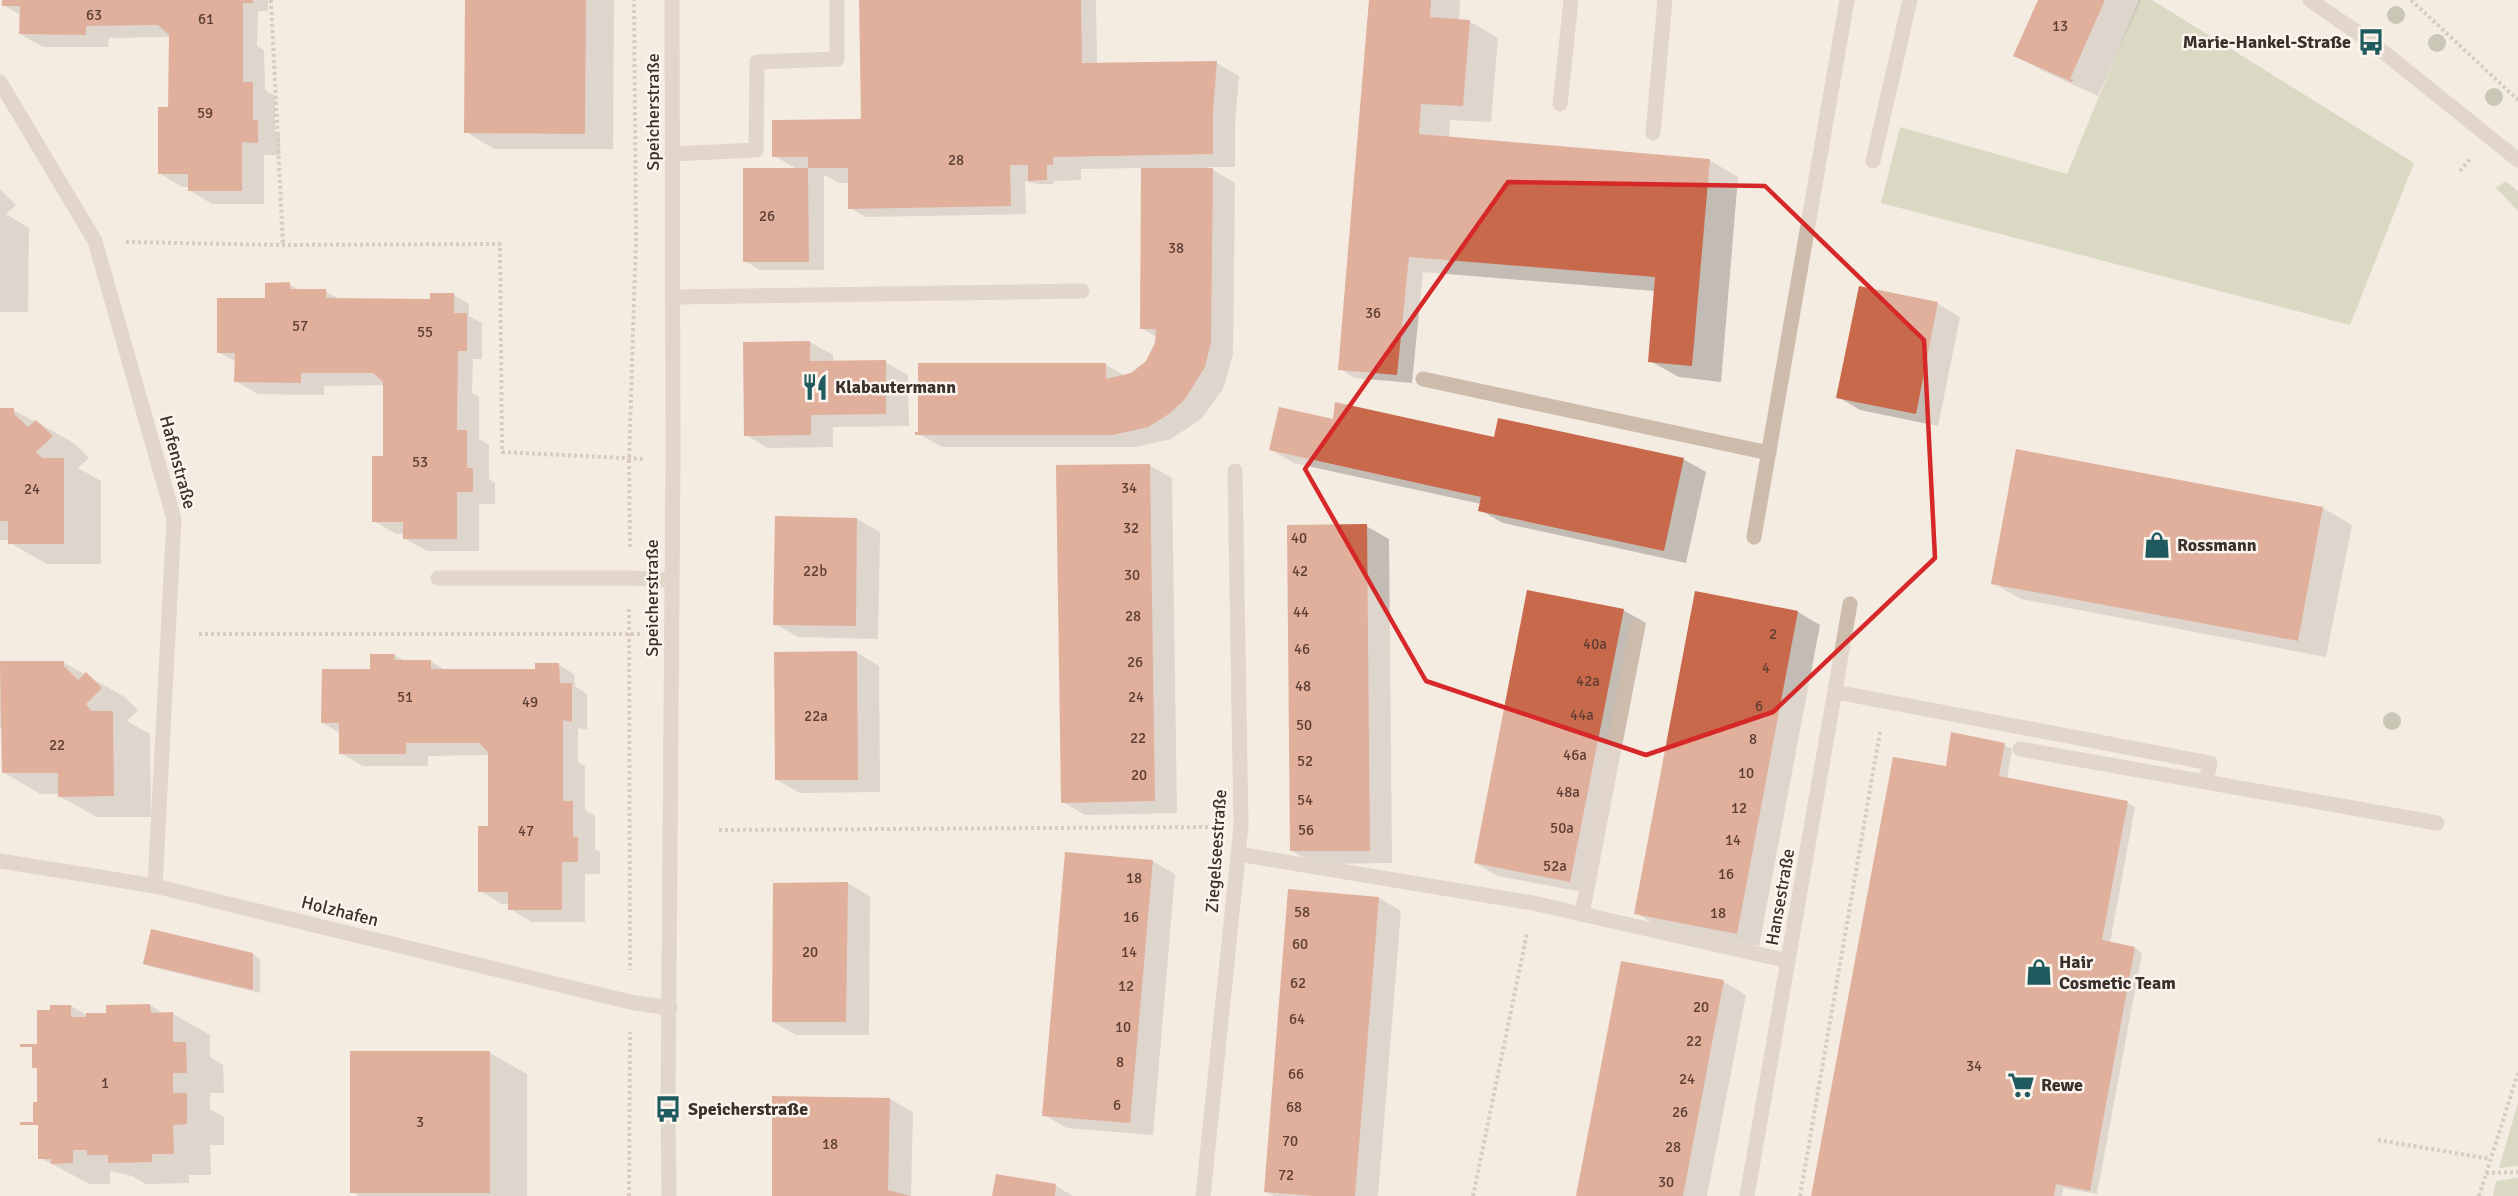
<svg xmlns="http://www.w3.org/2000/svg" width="2518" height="1196" font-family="Signika,sans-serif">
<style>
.green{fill:#b8c4a0}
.shadow{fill:#0003}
.building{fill:#c8694b}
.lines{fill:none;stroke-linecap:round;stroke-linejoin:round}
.path{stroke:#b9a596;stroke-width:4;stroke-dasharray:3 3;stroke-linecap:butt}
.minor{stroke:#cdbbac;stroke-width:15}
.tree{fill:#969b7f}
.marked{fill:none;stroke:#d62828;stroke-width:4.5;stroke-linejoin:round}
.labels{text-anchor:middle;stroke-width:5;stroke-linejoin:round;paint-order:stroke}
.number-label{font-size:15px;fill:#5e3e33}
.poi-label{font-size:18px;font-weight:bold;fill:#3b302b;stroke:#fbf5ee;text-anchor:start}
.street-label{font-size:18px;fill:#3b302b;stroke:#fbf5ee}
</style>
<rect width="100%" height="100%" fill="#f4ebe1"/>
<g class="green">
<path d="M 2139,0 L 2152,0 L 2414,163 L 2350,325 L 1881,203 L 1900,127 L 2067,174 Z"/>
<path d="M 2506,181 L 2518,191 L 2518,211 L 2496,188 Z"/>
<path d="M 2518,1103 L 2518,1166 L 2499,1168 Z"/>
<path d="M 2518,1178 L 2518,1196 L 2493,1196 L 2496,1181 Z"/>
</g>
<g class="shadow">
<path d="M 3,0 L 268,0 L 268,11 L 258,11 L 257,46 L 264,50 L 265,90 L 275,96 L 275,131 L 280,134 L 280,155 L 264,155 L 264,204 L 212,204 L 189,190 L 189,187 L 182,187 L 159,173 L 170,108 L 170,37 L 109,38 L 108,47 L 43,47 L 20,34 L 21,15 L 3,5 Z"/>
<path d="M 467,0 L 614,0 L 613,149 L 494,149 L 466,132 Z"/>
<path d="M 861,0 L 1096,0 L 1097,64 L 1216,63 L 1239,76 L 1235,124 L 1235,167 L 1208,167 L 1235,183 L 1233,355 L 1223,389 L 1201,419 L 1171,439 L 1136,447 L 942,447 L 919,434 L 1106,365 L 1126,376 L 1132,375 L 1147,362 L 1157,337 L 1141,328 L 1142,168 L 1081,169 L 1081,180 L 1054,181 L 1054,184 L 1037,184 L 1025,181 L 1026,214 L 866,217 L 850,208 L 849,183 L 839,183 L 824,175 L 824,270 L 760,270 L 745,261 L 797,169 L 774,156 L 862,120 Z"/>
<path d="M 1371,0 L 1460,0 L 1459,20 L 1469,21 L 1498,38 L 1491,122 L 1450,120 L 1449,138 L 1709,160 L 1738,177 L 1721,382 L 1679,377 L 1650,361 L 1655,291 L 1423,272 L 1412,383 L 1355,378 L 1340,369 Z"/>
<path d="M 2039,0 L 2141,0 L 2098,96 L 2043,71 L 2015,55 Z"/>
<path d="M 0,189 L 16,205 L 6,214 L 29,228 L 28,312 L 0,312 Z"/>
<path d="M 289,284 L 301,291 L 325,291 L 341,300 L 432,300 L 454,295 L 469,304 L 469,316 L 482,323 L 482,359 L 473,359 L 472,393 L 479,397 L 479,439 L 489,445 L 489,479 L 495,483 L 495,504 L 479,504 L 479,551 L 427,551 L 404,538 L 404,534 L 396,534 L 374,521 L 385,457 L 385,385 L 324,386 L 324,395 L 258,394 L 235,381 L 236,362 L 218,352 L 266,299 Z"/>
<path d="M 1938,304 L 1960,317 L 1938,426 L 1860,410 L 1838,397 Z"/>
<path d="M 810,342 L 833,355 L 833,362 L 885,362 L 908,375 L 909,426 L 833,427 L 833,447 L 768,448 L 746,435 Z"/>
<path d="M 0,410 L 13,410 L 36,422 L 74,443 L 89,458 L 78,468 L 101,481 L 101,564 L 47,564 L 10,543 L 10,540 L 0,540 Z"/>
<path d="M 1334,420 L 1683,459 L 1706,472 L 1686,563 L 1503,523 L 1480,510 L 1481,504 L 1294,463 L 1271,450 Z"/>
<path d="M 2017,451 L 2323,508 L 2352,525 L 2326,657 L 2021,599 L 1993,583 Z"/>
<path d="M 1149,465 L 1172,478 L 1177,813 L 1085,815 L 1063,802 Z"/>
<path d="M 857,519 L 880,532 L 878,639 L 798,637 L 775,624 Z"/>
<path d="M 1366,526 L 1389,539 L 1392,863 L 1315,864 L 1292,851 Z"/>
<path d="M 1697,593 L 1798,612 L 1820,625 L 1759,946 L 1658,926 L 1636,913 Z"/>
<path d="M 1623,610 L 1646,623 L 1593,894 L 1498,876 L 1475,863 Z"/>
<path d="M 856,652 L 879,666 L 880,792 L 800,793 L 777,780 Z"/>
<path d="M 394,655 L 405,661 L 430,661 L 447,671 L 537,671 L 559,665 L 574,674 L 575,686 L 587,694 L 587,730 L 578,728 L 578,762 L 585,766 L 585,810 L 595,816 L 595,849 L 600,852 L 600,874 L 585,874 L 585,922 L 532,922 L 510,909 L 510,904 L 502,904 L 480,891 L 490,827 L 489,755 L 428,756 L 428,766 L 363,766 L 340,753 L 340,733 L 323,723 L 372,671 Z"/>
<path d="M 0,662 L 63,662 L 123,696 L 138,710 L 127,721 L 150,734 L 151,817 L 97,817 L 59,796 L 59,794 L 40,794 L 3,772 L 3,729 L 0,727 Z"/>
<path d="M 2004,745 L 2012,749 L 2007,779 L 2128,803 L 2135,807 L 2110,943 L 2135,948 L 2142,953 L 2097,1194 L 2063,1188 L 2062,1196 L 1813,1196 L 1947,768 Z"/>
<path d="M 1152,861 L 1175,874 L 1153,1135 L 1067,1128 L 1044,1115 Z"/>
<path d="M 847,883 L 870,896 L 869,1035 L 796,1035 L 773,1022 Z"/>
<path d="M 1379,898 L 1401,911 L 1378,1196 L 1274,1196 L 1265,1191 Z"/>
<path d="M 253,954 L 260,959 L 260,993 L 152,967 L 144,963 Z"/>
<path d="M 1724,982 L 1746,995 L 1707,1196 L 1578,1196 Z"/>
<path d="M 150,1005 L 164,1014 L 173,1014 L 210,1035 L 210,1057 L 223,1065 L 224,1093 L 210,1093 L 210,1109 L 224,1117 L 224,1145 L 210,1145 L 211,1175 L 189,1175 L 189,1183 L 146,1184 L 132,1176 L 110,1171 L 110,1184 L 90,1184 L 40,1158 L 39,1126 L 35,1124 L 39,1103 L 38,1070 L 34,1067 L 39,1045 L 52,1011 L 52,1006 L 71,1006 L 88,1016 Z"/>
<path d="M 490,1053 L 527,1074 L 527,1196 L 359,1196 L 352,1192 Z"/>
<path d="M 890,1099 L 913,1112 L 911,1196 L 773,1196 Z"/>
<path d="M 997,1176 L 1056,1186 L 1073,1196 L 993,1196 Z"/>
</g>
<g class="building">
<path d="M 2,0 L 253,0 L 253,3 L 243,3 L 243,82 L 253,82 L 253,120 L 258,120 L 258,143 L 242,142 L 242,191 L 188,191 L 188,174 L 158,174 L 158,107 L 168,107 L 169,35 L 158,25 L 86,26 L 86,35 L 19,34 L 20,6 L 2,6 Z"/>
<path d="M 465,0 L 586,0 L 585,134 L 464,133 Z"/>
<path d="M 859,0 L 1081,0 L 1082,63 L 1217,61 L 1213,111 L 1213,154 L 1053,157 L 1053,165 L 1047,165 L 1047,180 L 1028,181 L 1028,165 L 1010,165 L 1011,206 L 848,209 L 848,168 L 808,168 L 808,157 L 772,157 L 772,120 L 861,119 Z"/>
<path d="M 1369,0 L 1431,0 L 1430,17 L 1470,20 L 1463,106 L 1421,104 L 1419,134 L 1710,159 L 1692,366 L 1648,362 L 1655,277 L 1409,257 L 1397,375 L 1338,370 Z"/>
<path d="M 2038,0 L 2105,0 L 2070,79 L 2073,80 L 2072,82 L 2013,56 Z"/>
<path d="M 743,168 L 808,168 L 809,262 L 743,262 Z"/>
<path d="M 1141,168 L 1213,168 L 1211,342 L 1205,367 L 1185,399 L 1169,414 L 1148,427 L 1113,435 L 915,435 L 915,432 L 918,432 L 918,363 L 1106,363 L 1106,379 L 1131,373 L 1146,361 L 1155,343 L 1156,329 L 1140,329 Z"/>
<path d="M 290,282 L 290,289 L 326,289 L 326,298 L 430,299 L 430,293 L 454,293 L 454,313 L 467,313 L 467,351 L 458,351 L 457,430 L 467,430 L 467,468 L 473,468 L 473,492 L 457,492 L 457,539 L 403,539 L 403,522 L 372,522 L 372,456 L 383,456 L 383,382 L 373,373 L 301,373 L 301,383 L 234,382 L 235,353 L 217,353 L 217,298 L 265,298 L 265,283 Z"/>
<path d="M 1859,286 L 1938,302 L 1916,414 L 1836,398 Z"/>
<path d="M 810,341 L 810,361 L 886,360 L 886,414 L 811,415 L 811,435 L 744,436 L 743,342 Z"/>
<path d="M 1335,402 L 1494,437 L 1498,418 L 1684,458 L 1664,551 L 1478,511 L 1481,497 L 1269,450 L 1279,407 L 1333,419 Z"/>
<path d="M 0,408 L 14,408 L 14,414 L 28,427 L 36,420 L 53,436 L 36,452 L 42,458 L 64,458 L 64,544 L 8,544 L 8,521 L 0,521 Z"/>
<path d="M 2016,449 L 2323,507 L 2298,641 L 1991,584 Z"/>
<path d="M 1150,464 L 1155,801 L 1061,803 L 1056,465 Z"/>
<path d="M 775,516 L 857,518 L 856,626 L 773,625 Z"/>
<path d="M 1367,524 L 1370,851 L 1290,851 L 1287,525 Z"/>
<path d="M 1527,590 L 1624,609 L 1570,882 L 1474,863 Z"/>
<path d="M 1695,591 L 1798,611 L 1737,934 L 1634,914 Z"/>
<path d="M 857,651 L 858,780 L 775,780 L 774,652 Z"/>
<path d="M 370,654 L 395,654 L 394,660 L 431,660 L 431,669 L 535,669 L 535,663 L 559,663 L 560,683 L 572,683 L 572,722 L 563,720 L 563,801 L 573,801 L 573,837 L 578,837 L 578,862 L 562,862 L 562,910 L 508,910 L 508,892 L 478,892 L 478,826 L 488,826 L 488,752 L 479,743 L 406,743 L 406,754 L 339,754 L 339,723 L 321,723 L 322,669 L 370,669 Z"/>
<path d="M 0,661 L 64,661 L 64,666 L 78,680 L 86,672 L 102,688 L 86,704 L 91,711 L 113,711 L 114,796 L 58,797 L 58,773 L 2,773 Z"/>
<path d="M 1951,732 L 2005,743 L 1999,776 L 2128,801 L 2102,940 L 2135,947 L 2090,1191 L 2056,1184 L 2054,1196 L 1811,1196 L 1893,757 L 1946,766 Z"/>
<path d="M 1065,852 L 1153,860 L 1130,1123 L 1042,1116 Z"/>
<path d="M 848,882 L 846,1022 L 772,1022 L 773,883 Z"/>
<path d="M 1288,889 L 1379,897 L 1355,1196 L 1314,1196 L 1264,1192 Z"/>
<path d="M 151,929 L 253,953 L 253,990 L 143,964 Z"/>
<path d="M 1621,961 L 1724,980 L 1683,1196 L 1576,1196 Z"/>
<path d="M 150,1004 L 151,1013 L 173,1012 L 173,1042 L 186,1042 L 187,1073 L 173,1073 L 173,1093 L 187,1093 L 187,1124 L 173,1125 L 174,1154 L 152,1154 L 152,1162 L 108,1163 L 108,1155 L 87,1155 L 87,1150 L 73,1150 L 73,1163 L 51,1164 L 51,1159 L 38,1159 L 38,1125 L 20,1125 L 20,1122 L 33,1122 L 33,1102 L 37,1102 L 37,1068 L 32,1068 L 32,1047 L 20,1047 L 20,1044 L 37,1044 L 37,1010 L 50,1010 L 50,1005 L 71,1005 L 71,1017 L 86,1017 L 86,1013 L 106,1013 L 106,1005 Z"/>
<rect x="350" y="1051" width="140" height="142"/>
<path d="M 772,1096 L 890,1098 L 888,1190 L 910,1196 L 772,1196 Z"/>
<path d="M 996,1174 L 1056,1184 L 1055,1196 L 992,1196 Z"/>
</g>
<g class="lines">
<g class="path">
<path d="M 271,0 L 283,245"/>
<path d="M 2411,0 L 2518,100"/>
<path d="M 2460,171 L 2470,159"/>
<path d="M 126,242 L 283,245 L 500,244 L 502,452 L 643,459"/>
<path d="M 630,547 L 629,459 L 636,238 L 634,0"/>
<path d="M 629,609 L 630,970"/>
<path d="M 199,634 L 641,634"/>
<path d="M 719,830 L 1210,827"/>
<path d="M 2378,1140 L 2490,1159"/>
<path d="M 2486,1173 L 2518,1172"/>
<path d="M 629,1196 L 630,1032"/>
<path d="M 1473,1196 L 1527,933"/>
<path d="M 1800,1196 L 1880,732"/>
<path d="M 2479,1196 L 2518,1073"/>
</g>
<g class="minor">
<path d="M 2310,0 L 2371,42 L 2518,160"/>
<path d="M 0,82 L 95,241 L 174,519 L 155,886"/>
<path d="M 1560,104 L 1571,0"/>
<path d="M 1653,133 L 1665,0"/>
<path d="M 672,154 L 756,150 L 757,62 L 837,59 L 837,0"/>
<path d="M 1873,161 L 1910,0"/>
<path d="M 672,297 L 1082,291"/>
<path d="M 1423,379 L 1769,453"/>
<path d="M 1754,537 L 1847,0"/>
<path d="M 438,578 L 630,578 L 671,580"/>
<path d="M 1836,692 L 2210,763 L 2206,782"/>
<path d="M 2020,749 L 2437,823"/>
<path d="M 1238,854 L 1533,903 L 1788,961"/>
<path d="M 0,861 L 155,886 L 630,1002 L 670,1008"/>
<path d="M 1582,914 L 1637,628"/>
<path d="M 669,1196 L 668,1109 L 673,459 L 672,0"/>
<path d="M 1203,1196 L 1241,826 L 1235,471"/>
<path d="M 1747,1196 L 1850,604"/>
</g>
</g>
<g class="tree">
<circle cx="2396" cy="15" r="9"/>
<circle cx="2437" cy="43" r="9"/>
<circle cx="2494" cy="97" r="9"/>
<circle cx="2392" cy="721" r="9"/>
</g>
<path d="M0 0H2518V1196H0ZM 1508,182 L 1765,186 L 1924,340 L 1935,558 L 1773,712 L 1646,755 L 1426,681 L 1305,469 Z" fill="#f4ebe1" fill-opacity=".55" fill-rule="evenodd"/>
<path class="marked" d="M 1508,182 L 1765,186 L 1924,340 L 1935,558 L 1773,712 L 1646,755 L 1426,681 L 1305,469 Z"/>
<defs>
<symbol id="bus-bare" viewBox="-9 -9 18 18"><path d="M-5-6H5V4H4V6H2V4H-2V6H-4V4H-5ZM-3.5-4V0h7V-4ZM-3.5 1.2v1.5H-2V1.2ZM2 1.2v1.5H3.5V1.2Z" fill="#1f5a5e" stroke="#fbf5ee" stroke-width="2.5" paint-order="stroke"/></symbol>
<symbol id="restaurant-bare" viewBox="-9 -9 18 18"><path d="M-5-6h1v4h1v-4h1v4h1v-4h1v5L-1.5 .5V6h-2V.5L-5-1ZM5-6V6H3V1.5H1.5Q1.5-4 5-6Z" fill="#1f5a5e" stroke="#fbf5ee" stroke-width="2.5" paint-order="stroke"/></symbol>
<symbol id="shop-bare" viewBox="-9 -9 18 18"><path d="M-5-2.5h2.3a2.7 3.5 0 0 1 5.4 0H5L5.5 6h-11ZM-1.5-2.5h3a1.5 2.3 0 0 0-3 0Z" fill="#1f5a5e" stroke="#fbf5ee" stroke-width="2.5" paint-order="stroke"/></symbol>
<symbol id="supermarket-bare" viewBox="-9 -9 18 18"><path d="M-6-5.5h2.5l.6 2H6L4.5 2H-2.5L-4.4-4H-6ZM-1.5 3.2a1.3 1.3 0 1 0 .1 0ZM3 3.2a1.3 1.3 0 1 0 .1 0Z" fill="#1f5a5e" stroke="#fbf5ee" stroke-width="2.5" paint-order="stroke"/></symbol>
</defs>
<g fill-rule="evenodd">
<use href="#bus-bare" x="2352" y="23" width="38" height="38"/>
<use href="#restaurant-bare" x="796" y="368" width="38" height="38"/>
<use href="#shop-bare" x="2138" y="526" width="38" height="38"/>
<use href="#shop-bare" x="2020" y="953" width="38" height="38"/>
<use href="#supermarket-bare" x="2002" y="1066" width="38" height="38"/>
<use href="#bus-bare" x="649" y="1090" width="38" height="38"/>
</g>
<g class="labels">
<g class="number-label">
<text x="94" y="20">63</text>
<text x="206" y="24">61</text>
<text x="2060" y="31">13</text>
<text x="205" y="118">59</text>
<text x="956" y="165">28</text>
<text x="767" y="221">26</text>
<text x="1176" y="253">38</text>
<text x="1373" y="318">36</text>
<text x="300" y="331">57</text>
<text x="425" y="337">55</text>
<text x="420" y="467">53</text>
<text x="1129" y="493">34</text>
<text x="32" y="494">24</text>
<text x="1131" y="533">32</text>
<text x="1299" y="543">40</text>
<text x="815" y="576">22b</text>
<text x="1300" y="576">42</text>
<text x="1132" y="580">30</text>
<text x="1301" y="617">44</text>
<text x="1133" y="621">28</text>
<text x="1773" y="639">2</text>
<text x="1595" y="649">40a</text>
<text x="1302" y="654">46</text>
<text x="1135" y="667">26</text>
<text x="1766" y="673">4</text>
<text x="1588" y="686">42a</text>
<text x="1303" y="691">48</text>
<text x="405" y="702">51</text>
<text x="1136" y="702">24</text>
<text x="530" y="707">49</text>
<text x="1759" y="711">6</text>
<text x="1582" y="720">44a</text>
<text x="816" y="721">22a</text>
<text x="1304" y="730">50</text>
<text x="1138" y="743">22</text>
<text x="1753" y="744">8</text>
<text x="57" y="750">22</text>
<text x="1575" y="760">46a</text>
<text x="1305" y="766">52</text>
<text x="1746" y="778">10</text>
<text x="1139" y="780">20</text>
<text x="1568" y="797">48a</text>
<text x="1305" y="805">54</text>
<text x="1739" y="813">12</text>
<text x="1562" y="833">50a</text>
<text x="1306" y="835">56</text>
<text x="526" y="836">47</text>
<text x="1733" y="845">14</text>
<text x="1555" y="871">52a</text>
<text x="1726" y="879">16</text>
<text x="1134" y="883">18</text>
<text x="1302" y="917">58</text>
<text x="1718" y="918">18</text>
<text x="1131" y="922">16</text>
<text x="1300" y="949">60</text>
<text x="810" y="957">20</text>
<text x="1129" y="957">14</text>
<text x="1298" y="988">62</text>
<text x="1126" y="991">12</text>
<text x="1701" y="1012">20</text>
<text x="1297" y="1024">64</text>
<text x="1123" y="1032">10</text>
<text x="1694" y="1046">22</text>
<text x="1120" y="1067">8</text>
<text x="1974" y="1071">34</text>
<text x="1296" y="1079">66</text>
<text x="1687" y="1084">24</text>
<text x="105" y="1088">1</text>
<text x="1117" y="1110">6</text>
<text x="1294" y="1112">68</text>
<text x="1680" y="1117">26</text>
<text x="420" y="1127">3</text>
<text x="1290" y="1146">70</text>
<text x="830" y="1149">18</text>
<text x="1673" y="1152">28</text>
<text x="1286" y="1180">72</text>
<text x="1666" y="1187">30</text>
</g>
<g class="poi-label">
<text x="2351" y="48" text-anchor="end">Marie-Hankel-Straße</text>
<text x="835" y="393">Klabautermann</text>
<text x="2177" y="551">Rossmann</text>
<text x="2059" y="968">Hair<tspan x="2059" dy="21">Cosmetic Team</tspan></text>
<text x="2041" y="1091">Rewe</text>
<text x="688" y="1115">Speicherstraße</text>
</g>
<g class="street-label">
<text transform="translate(653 112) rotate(-90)" y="6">Speicherstraße</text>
<text transform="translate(178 462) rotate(75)" y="6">Hafenstraße</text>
<text transform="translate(652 598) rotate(-90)" y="6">Speicherstraße</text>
<text transform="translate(1216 851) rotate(-86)" y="6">Ziegelseestraße</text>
<text transform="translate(1780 897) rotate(-80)" y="6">Hansestraße</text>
<text transform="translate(340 911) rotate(14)" y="6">Holzhafen</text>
</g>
</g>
</svg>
